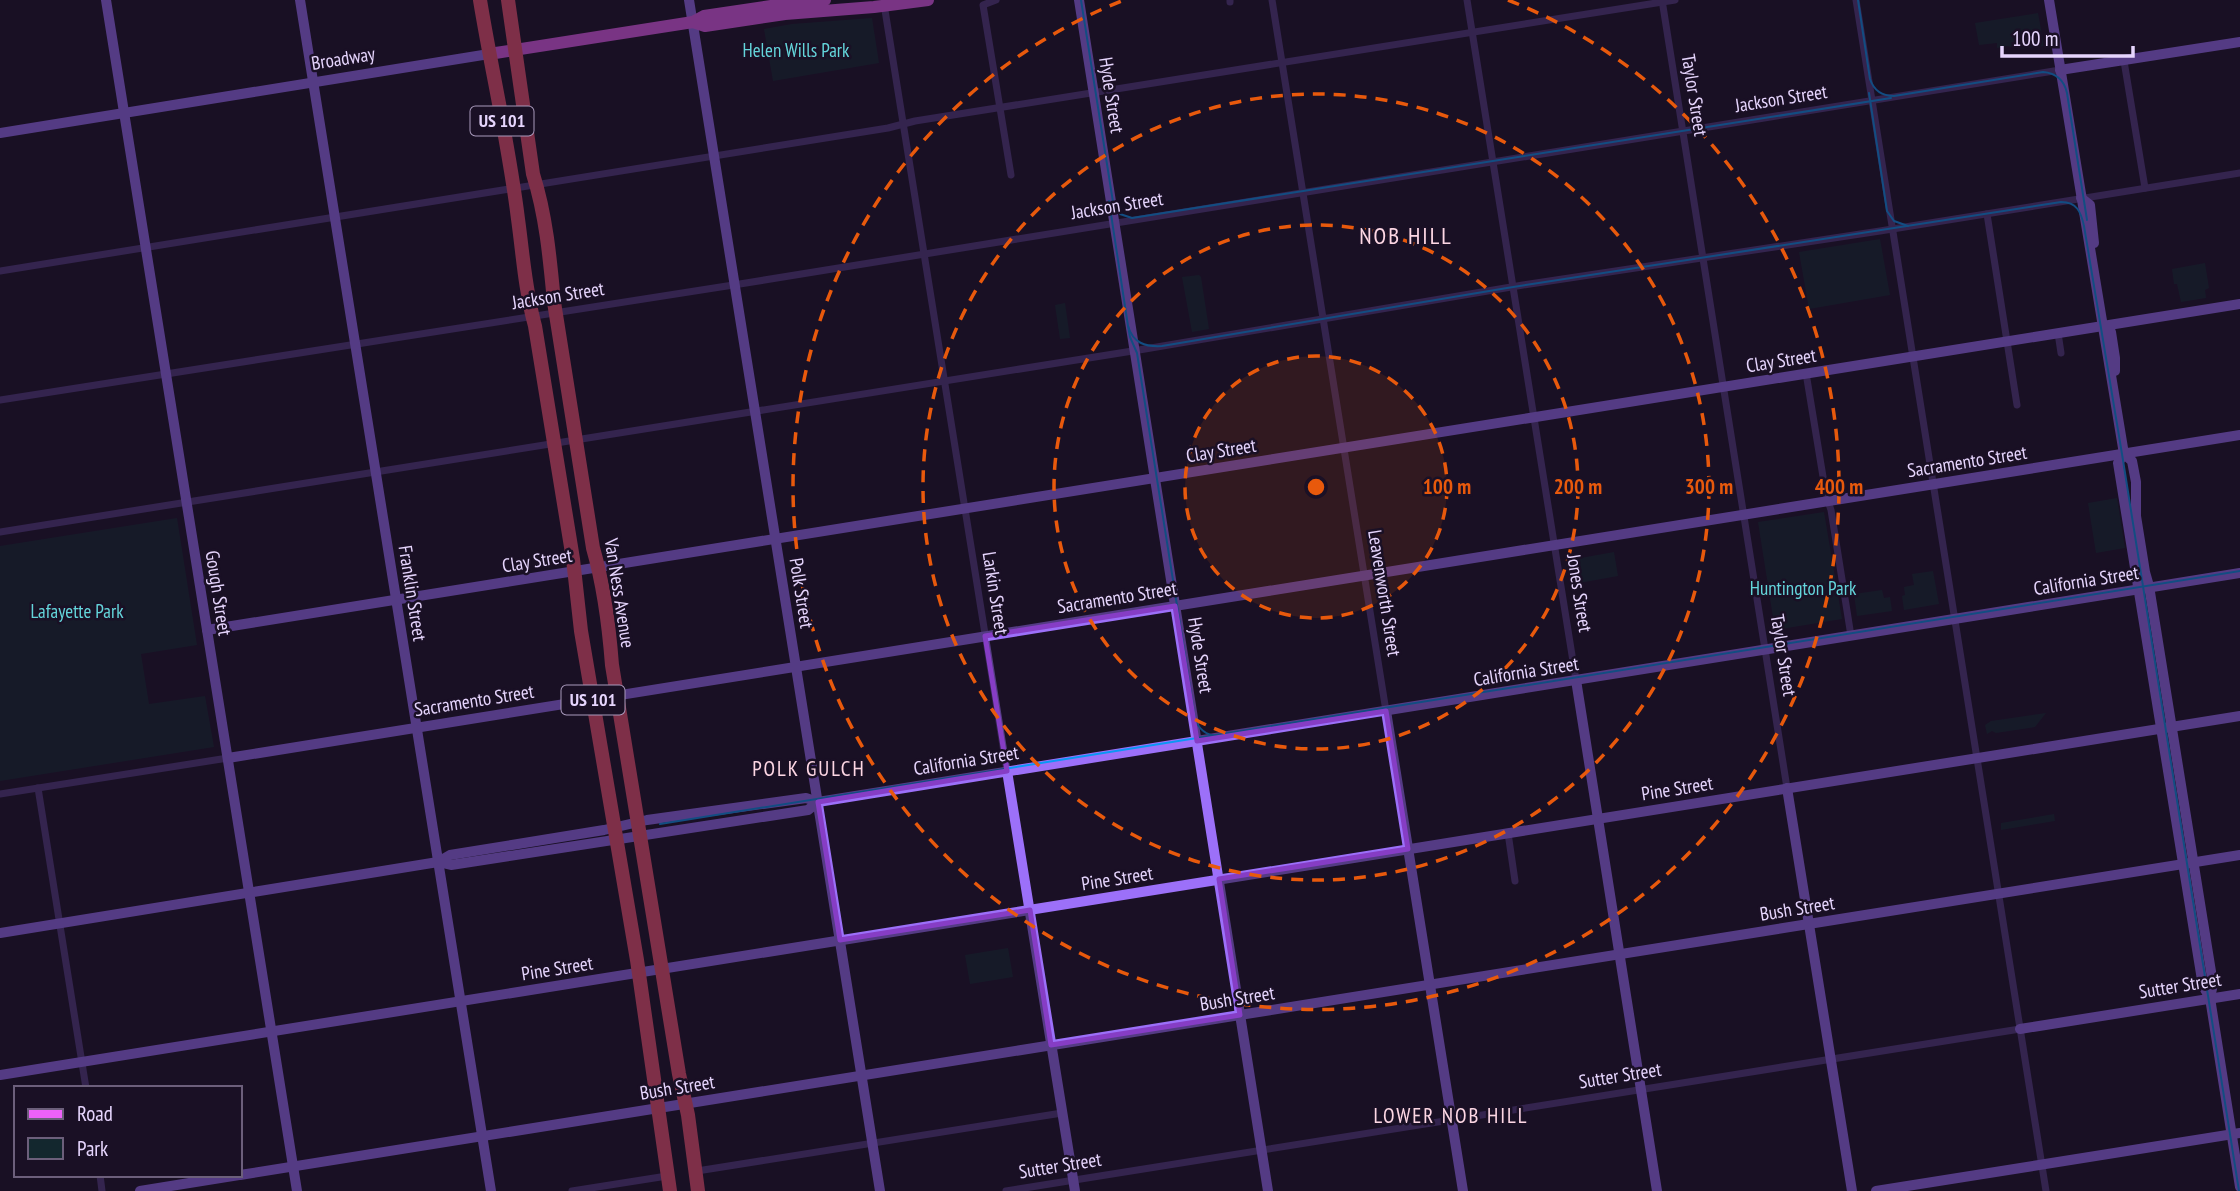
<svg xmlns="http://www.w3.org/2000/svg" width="2240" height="1191" font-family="'PT Sans Narrow',sans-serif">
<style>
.green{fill:#13272e}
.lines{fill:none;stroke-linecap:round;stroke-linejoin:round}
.street{stroke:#543d82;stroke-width:7}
.secondary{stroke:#9c70f9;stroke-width:10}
.primary{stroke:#ed61f8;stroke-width:12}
.highway{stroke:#f85673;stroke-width:14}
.tram{stroke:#0a97f4;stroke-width:2}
.marked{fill:none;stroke:#863dc5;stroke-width:5;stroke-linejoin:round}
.ring{fill:none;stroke:#e8590c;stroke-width:3.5;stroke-dasharray:12 9}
.labels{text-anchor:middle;stroke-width:5;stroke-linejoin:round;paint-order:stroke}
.shield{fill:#1a1025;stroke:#a99abc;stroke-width:2}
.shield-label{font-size:18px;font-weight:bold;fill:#e6d5fd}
.park-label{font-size:19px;fill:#64d5db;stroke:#1a1025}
.street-label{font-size:19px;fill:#e6d5fd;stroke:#1a1025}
.neighbourhood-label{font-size:21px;letter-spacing:2px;fill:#fdd7e4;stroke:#1a1025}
.quarter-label{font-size:23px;letter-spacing:2px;fill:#fdd7e4;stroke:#1a1025}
.centre{fill:#e8590c;stroke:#1a1025;stroke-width:3.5}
.ring-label{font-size:21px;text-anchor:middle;font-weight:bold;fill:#e8590c;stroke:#1a1025;stroke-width:5;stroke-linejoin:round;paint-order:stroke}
</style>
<rect width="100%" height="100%" fill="#1a1025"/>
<g class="green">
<path d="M 2038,13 L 2044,46 L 2020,49 L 2007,46 L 1997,48 L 1997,43 L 1979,45 L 1975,23 Z"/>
<path d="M 872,18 L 879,63 L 773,81 L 764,29 L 792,24 Z"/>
<path d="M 1880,239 L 1890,295 L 1809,309 L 1799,252 Z"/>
<path d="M 2205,263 L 2209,288 L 2205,290 L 2206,298 L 2181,302 L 2177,284 L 2174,284 L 2172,269 Z"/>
<path d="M 1199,275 L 1201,277 L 1209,329 L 1192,332 L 1182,277 Z"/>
<path d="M 1065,303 L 1070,338 L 1060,339 L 1055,305 Z"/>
<path d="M 2117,498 L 2125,548 L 2096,553 L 2088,503 Z"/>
<path d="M 1824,512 L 1842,619 L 1775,630 L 1758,522 Z"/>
<path d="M 177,518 L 197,645 L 141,654 L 149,704 L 205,696 L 214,747 L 0,781 L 0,546 Z"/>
<path d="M 1614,552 L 1618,576 L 1579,583 L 1575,559 Z"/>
<path d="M 1933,571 L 1939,604 L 1904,610 L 1902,596 L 1905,595 L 1904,587 L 1914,585 L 1912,574 Z"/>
<path d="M 1882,590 L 1884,598 L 1890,597 L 1892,611 L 1857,616 L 1854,594 Z"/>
<path d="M 2046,713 L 2035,727 L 1996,733 L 1992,731 L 1987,734 L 1985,725 L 1991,721 Z"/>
<path d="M 2054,814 L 2055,821 L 2001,830 L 2001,823 Z"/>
<path d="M 1008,948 L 1013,977 L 970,984 L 965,955 Z"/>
</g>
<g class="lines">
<g class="street">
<path d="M 996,0 L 983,5 L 1011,175"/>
<path d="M 1230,0 L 1230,2"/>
<path d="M 1272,0 L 1386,711"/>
<path d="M 1467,0 L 1576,680"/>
<path d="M 1662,0 L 1787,788"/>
<path d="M 1856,0 L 2046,1191"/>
<path d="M 884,4 L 1007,771"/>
<path d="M 2124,61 L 2145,188"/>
<path d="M 1987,214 L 2017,405"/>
<path d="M 0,271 L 888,128 L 915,121 L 1675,0"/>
<path d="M 2058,333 L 2061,353"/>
<path d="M 1806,373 L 1826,495 L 1831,510 L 1851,636"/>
<path d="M 0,400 L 746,283 L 2060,70"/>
<path d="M 0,532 L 1145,349 L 1523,285 L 1880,231 L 2240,173"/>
<path d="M 38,788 L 86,1088"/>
<path d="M 0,794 L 228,758"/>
<path d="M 1508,833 L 1515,881"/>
<path d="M 697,1171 L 1062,1113"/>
<path d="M 100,1175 L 102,1191"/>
<path d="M 572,1191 L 667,1176"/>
<path d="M 1006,1191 L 2020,1029"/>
</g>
<g class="secondary">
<path d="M 106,0 L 297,1191"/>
<path d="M 300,0 L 491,1191"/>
<path d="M 689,0 L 880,1191"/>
<path d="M 1079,0 L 1268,1191"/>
<path d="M 2049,0 L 2124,454 L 2132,461 L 2136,482 L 2136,516 L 2145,572 L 2149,586 L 2213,984 L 2210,998 L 2240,1187"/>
<path d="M 2060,70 L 2240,42"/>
<path d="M 0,133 L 489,54"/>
<path d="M 2081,198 L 2090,205 L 2094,243"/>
<path d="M 2102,326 L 2111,332 L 2115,358 L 2115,371"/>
<path d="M 2124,454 L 2118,463 L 2203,986 L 2210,998"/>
<path d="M 207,630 L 2240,304"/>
<path d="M 1576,680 L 1657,1191"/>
<path d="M 1386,711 L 1463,1191"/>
<path d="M 228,758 L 2240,435"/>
<path d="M 1007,771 L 1075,1191"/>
<path d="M 1787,788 L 1852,1191"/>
<path d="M 438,862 L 450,855 L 604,830 L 647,820 L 806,798 L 818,802 L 2240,573"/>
<path d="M 0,933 L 438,862 L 451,865 L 808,810 L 818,802"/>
<path d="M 2020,1029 L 2240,994"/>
<path d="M 0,1075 L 2240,716"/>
<path d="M 240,1175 L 2240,855"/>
<path d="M 140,1191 L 239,1175"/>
<path d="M 1876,1191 L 2240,1133"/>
</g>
<g class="primary">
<path d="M 693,22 L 705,26 L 785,14 L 874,7 L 928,0"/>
<path d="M 489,54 L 693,22 L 704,16 L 784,4 L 825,0"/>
</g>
<g class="highway">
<path d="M 480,0 C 492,73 509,145 518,219 C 523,255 525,290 535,326 L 573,559 L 581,631 L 637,960 L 670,1191"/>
<path d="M 508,0 L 533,174 C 546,215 550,259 554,302 L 593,548 C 604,586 609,626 612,665 L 679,1074 L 688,1115 L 698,1191"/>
</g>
<g class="tram">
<path d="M 1081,0 L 1113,202 L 1120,214 L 1132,218 L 1891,98"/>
<path d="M 1858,0 L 1870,79 C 1874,91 1882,96 1894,96 L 2043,72 C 2057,73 2064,80 2067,93 L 2087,220"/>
<path d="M 1869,93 L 1887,211 L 1894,221 L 1908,226"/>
<path d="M 1109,201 L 1128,326 L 1130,337 L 1137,353 L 1195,719 C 1199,730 1206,735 1217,736"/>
<path d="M 1128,326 C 1133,343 1145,347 1162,346 L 1507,288 L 2061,202 C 2077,202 2081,212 2084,226 L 2122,454 L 2239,1191"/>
<path d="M 660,824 L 2240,571"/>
</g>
</g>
<path d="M0 0H2240V1191H0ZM 1175,606 L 1197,741 L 1386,711 L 1408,849 L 1219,879 L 1240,1015 L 1051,1045 L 1030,910 L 840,940 L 818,802 L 1007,771 L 985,636 Z" fill="#1a1025" fill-opacity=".55" fill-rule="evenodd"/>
<path class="marked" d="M 1175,606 L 1197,741 L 1386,711 L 1408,849 L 1219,879 L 1240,1015 L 1051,1045 L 1030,910 L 840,940 L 818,802 L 1007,771 L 985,636 Z"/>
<circle cx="1316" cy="487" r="131" fill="#e8590c" fill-opacity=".12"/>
<g class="ring">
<circle cx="1316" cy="487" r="131"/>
<circle cx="1316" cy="487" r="262"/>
<circle cx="1316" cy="487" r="393"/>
<path d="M1508 0A523 523 0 1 1 1124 0"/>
</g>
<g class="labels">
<g class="shield">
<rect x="470.5" y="106.5" width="63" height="29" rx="5"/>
<rect x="561.5" y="685.5" width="63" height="29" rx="5"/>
</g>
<g class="shield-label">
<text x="502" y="127">US 101</text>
<text x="593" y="706">US 101</text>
</g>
<g class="park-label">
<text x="796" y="57">Helen Wills Park</text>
<text x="1803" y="595">Huntington Park</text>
<text x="77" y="618">Lafayette Park</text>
</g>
<g class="street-label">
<text transform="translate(343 58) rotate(-9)" y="7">Broadway</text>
<text transform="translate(1112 95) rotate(81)" y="7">Hyde Street</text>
<text transform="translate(1695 95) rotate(81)" y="7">Taylor Street</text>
<text transform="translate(1781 98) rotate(-9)" y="7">Jackson Street</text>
<text transform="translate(1117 205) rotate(-9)" y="7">Jackson Street</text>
<text transform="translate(558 295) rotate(-9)" y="7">Jackson Street</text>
<text transform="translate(1781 360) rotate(-9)" y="7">Clay Street</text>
<text transform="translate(1221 450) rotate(-9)" y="7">Clay Street</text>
<text transform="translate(1967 461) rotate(-9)" y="7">Sacramento Street</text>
<text transform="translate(537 560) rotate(-9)" y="7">Clay Street</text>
<text transform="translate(2086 580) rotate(-9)" y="7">California Street</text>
<text transform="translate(219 593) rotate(81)" y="7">Gough Street</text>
<text transform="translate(413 593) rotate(81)" y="7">Franklin Street</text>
<text transform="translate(620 593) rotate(81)" y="7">Van Ness Avenue</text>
<text transform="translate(802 593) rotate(81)" y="7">Polk Street</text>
<text transform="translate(996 593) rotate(81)" y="7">Larkin Street</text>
<text transform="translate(1385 593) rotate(81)" y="7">Leavenworth Street</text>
<text transform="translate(1580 593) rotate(81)" y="7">Jones Street</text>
<text transform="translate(1117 597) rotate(-9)" y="7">Sacramento Street</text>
<text transform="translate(1201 655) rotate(81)" y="7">Hyde Street</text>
<text transform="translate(1784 655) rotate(81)" y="7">Taylor Street</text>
<text transform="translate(1526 671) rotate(-9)" y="7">California Street</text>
<text transform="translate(474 700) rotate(-9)" y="7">Sacramento Street</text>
<text transform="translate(966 760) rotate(-9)" y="7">California Street</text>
<text transform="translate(1677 788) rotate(-9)" y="7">Pine Street</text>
<text transform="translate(1117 878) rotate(-9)" y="7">Pine Street</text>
<text transform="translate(1797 908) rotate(-9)" y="7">Bush Street</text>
<text transform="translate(557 968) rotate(-9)" y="7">Pine Street</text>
<text transform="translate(2180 985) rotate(-9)" y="7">Sutter Street</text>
<text transform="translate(1237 998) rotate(-9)" y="7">Bush Street</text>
<text transform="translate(1620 1075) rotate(-9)" y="7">Sutter Street</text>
<text transform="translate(677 1087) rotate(-9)" y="7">Bush Street</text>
<text transform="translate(1060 1165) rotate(-9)" y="7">Sutter Street</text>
</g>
<g class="neighbourhood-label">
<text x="809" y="776">POLK GULCH</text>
<text x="1451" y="1123">LOWER NOB HILL</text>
</g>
<g class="quarter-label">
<text x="1406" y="244">NOB HILL</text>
</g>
</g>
<circle cx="1316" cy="487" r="10" class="centre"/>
<g class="ring-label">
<text x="1447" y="494">100 m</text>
<text x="1578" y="494">200 m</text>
<text x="1709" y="494">300 m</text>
<text x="1839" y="494">400 m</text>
</g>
<rect x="14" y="1086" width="228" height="91" fill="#1a1025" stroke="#6c5f7b" stroke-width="2"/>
<rect x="28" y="1109" width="35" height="10" fill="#ed61f8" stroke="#6c5f7b" stroke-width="2"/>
<text x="77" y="1121" font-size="21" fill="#e6d5fd">Road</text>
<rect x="28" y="1138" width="35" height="21" fill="#13272e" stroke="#6c5f7b" stroke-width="2"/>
<text x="77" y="1156" font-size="21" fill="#e6d5fd">Park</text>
<path d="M2002 46v10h131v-10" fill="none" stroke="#e6d5fd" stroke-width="3.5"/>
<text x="2012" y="46" font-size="21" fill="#e6d5fd" stroke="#1a1025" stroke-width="5" paint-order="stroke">100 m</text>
</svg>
